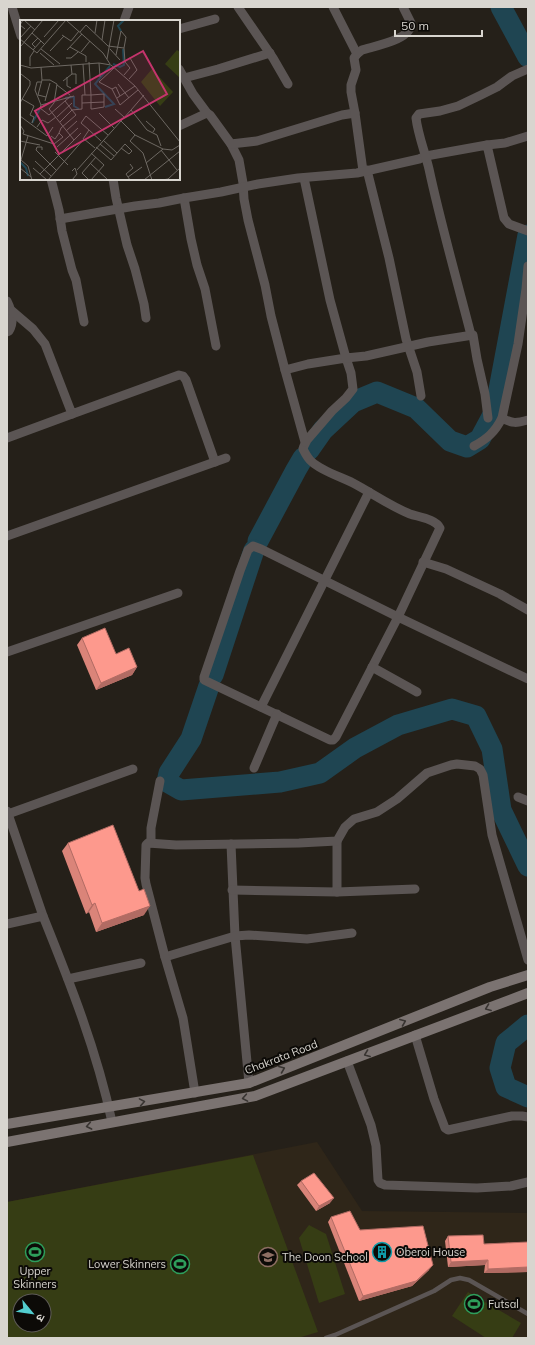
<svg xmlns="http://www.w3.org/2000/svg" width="535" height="1345" font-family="Mulish,'Noto Sans Devanagari',sans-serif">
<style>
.built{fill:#2f2619;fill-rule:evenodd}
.green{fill:#363d14;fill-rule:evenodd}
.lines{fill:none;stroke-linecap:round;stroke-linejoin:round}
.river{stroke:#1f4552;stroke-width:21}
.lane{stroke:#5b5554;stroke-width:4.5}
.street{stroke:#5b5554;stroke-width:9}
.secondary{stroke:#7b7371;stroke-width:10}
.wall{fill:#da8479}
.shaded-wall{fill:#b16b63}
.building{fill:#fd998d;stroke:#b16b63}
.oneway{stroke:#383431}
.labels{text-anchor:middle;stroke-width:4;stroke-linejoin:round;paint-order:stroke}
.street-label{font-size:11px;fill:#d8d5cf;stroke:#0c0a07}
.poi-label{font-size:11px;fill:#d8d5cf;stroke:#0c0a07;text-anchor:start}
.inset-river{fill:none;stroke:#1f4552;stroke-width:2}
.inset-road{fill:none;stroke:#6d6862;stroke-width:1}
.view{fill:#c5346c;fill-opacity:0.15;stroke:#c5346c;stroke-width:2}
.inset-edge{fill:none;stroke:#d8d5cf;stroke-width:2}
</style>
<rect width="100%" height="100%" fill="#252019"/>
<path class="built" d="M 317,1142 L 362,1211 L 528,1213 L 528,1338 L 7,1338 L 7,1202 ZM 20,1301 L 44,1301 L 44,1325 L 20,1325 Z"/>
<g class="green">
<path d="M 253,1155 L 318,1332 L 298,1338 L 7,1338 L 7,1202 ZM 20,1301 L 44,1301 L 44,1325 L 20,1325 Z"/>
<path d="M 309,1225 L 326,1234 L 345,1294 L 319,1303 L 299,1238 Z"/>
<path d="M 468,1292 L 521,1323 L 512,1338 L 486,1338 L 452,1316 Z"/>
</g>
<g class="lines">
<g class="river">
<path d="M 501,7 L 528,57"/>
<path d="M 309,450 L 323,430 L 353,402 L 377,392 L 416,408 L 450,441 L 467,447 L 480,439 L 495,411 L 528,235"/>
<path d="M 258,541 L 296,470 L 303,458"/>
<path d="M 213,675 L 254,550"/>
<path d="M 209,686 L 191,739 L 169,773 L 167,782 L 181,790 L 280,782 L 320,773 L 355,748 L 398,725 L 452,709 L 476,716 L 492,749 L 501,810 L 528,866"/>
<path d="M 528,1025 L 506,1043 L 500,1068 L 506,1087 L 528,1097"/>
</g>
<path class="lane" d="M 326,1338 L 335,1335 L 434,1291 L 451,1280 L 460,1278 L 469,1280 L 528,1314"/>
<g class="street">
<path d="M 12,7 L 21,36"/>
<path d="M 238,7 L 273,58 L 288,84"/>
<path d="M 333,7 L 357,54"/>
<path d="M 124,21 L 129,7"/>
<path d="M 179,29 L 215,19"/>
<path d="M 179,69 L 193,94 L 207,113"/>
<path d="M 184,78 L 218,69 L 270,53"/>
<path d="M 179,126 L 207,113 L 210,115 L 231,144 L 239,160 L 243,183 L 244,199 L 248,220 L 265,285 L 271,316 L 285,370 L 308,364 L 346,358 L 351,373 L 353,389 L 346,398 L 332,411 L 307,440 L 304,446 L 303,449 C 305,453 308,459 312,462 C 322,471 341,477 353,483 C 372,493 390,506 410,514 C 419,517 436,519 440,528 L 398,617 L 336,737 L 333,740 L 330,740 L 204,680 L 204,677 L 240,571 L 248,550 L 253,546 L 261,549 L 398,617 L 528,679"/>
<path d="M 231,144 L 257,141 L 342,115 L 355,113"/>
<path d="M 487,145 L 505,143 L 528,136"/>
<path d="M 367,170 L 389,258 L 406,339 L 417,372 L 421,396"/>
<path d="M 363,171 L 355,113 L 351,92 L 351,85 L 356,70 L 354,58 L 357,54 L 362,50 C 374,46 412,40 411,23 L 403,7"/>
<path d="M 304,178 L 330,300 L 346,358 L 366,356 L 428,342 L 473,335 L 477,359 L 485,394 L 488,418"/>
<path d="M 51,179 L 59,210 L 62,231 L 72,270 L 76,280 L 84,322"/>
<path d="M 113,179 L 116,198 L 127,245 L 135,269 L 144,304 L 146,318"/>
<path d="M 184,198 L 191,239 L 197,265 L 205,289 L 216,346"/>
<path d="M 60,219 L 135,206 L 159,203 L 184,198 L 221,192 L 258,184 L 298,178 L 357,173 L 419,159 L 426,156 L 487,145 L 504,218 L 509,224 L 528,231"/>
<path d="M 7,301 C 12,311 15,321 9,331 L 7,332"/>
<path d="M 12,311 L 33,329 L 45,344 L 72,414 L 179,375 L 183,376 L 186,380 L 215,462"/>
<path d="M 471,335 C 457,280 441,225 429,169 C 425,152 418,135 416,118 L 419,114 L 440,111 L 458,106 L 481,95 L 497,87 L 512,76 L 528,69"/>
<path d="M 285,370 L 305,442"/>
<path d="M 502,418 C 512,424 517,423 528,420"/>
<path d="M 7,438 L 72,414"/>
<path d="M 474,446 C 487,439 495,432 502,418 L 518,344 L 526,289 L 528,266"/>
<path d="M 7,536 L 226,458"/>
<path d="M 423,562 L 446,569 L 500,594 L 528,610"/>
<path d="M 7,652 L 178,593"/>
<path d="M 372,667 L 417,692"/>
<path d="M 261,707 L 369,492"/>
<path d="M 254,768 L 277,714"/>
<path d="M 518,797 L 528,801"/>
<path d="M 7,811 L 43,916"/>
<path d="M 8,814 L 133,769"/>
<path d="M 151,843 L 151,828 L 160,781"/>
<path d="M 231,844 L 235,936 L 249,1083"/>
<path d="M 232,890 L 337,892 L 337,841"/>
<path d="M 337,892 L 415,889"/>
<path d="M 7,924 L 43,916 C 70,983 97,1051 112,1122"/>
<path d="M 165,957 L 235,936 L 249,935 L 307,939 L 352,933"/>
<path d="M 68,979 L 141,963"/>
<path d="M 415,1035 L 434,1099 L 445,1128 L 448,1130 L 512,1116 L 522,1116 L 528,1117"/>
<path d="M 347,1061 L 371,1125 L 376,1146 L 378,1180 L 380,1183 L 385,1185 L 477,1188 L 511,1186 L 528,1182"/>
<path d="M 195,1093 L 183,1018 L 165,957 L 146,884 L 145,878 L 146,845 L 148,843 L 176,845 L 299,843 L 337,841 L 345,827 L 354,819 L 377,812 L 397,799 L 427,773 L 451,765 L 457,764 L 475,766 L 480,769 L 483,775 L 492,835 L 528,960"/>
</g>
<g class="secondary">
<path d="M 7,1124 L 249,1083 L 490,987 L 528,975"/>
<path d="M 7,1142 L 255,1096 L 528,993"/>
</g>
</g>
<g class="wall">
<path d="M 82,638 L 116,654 L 137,667 L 132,675 L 96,690 L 77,645 Z"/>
<path d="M 68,843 L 144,915 L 96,932 L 89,912 L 86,914 L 62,851 Z"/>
<path d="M 301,1181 L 330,1203 L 316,1211 L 297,1185 Z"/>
<path d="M 331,1217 L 360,1230 L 429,1270 L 412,1286 L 359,1301 L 328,1222 Z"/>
<path d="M 448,1236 L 484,1244 L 528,1242 L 528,1272 L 484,1273 L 485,1265 L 448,1267 L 445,1241 Z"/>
</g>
<g class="shaded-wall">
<path d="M 137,667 L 132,675 L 96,690 L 101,683 Z"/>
<path d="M 95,903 L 89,912 L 86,914 L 92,905 Z"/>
<path d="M 150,906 L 144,915 L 96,932 L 102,923 Z"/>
<path d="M 334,1198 L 330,1203 L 316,1211 L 319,1206 Z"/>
<path d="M 488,1260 L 485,1265 L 448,1267 L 451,1262 Z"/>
<path d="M 433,1265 L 429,1270 L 412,1286 L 359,1301 L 363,1296 Z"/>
<path d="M 528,1267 L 528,1272 L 484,1273 L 488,1269 Z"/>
</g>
<g class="building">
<path d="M 105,628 L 116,654 L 129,648 L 137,667 L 101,683 L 82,638 Z"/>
<path d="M 113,825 L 139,891 L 144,889 L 150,906 L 102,923 L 95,903 L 92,905 L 68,843 Z"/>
<path d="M 314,1173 L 334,1198 L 319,1206 L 301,1181 Z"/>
<path d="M 350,1211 L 360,1230 L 423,1226 L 433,1265 L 416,1281 L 363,1296 L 331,1217 Z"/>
<path d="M 483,1235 L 484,1244 L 528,1242 L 528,1267 L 488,1269 L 488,1260 L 451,1262 L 448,1236 Z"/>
</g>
<defs><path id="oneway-chevron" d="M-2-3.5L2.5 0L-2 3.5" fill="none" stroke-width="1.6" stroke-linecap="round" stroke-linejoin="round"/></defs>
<g class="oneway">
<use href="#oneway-chevron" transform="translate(488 1008) rotate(159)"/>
<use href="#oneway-chevron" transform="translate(403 1022) rotate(-22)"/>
<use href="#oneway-chevron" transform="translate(367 1054) rotate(159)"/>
<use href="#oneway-chevron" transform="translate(282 1069) rotate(-22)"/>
<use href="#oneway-chevron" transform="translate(245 1098) rotate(170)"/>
<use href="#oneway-chevron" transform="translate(142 1102) rotate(-10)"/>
<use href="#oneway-chevron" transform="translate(89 1126) rotate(169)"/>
</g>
<defs>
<symbol id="stadium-ring" viewBox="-11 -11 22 22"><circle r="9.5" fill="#0c0a07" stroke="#2e9e5b" stroke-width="1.5"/><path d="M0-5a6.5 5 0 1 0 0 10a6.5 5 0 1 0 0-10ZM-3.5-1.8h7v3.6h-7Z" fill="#2e9e5b"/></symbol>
<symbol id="building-ring" viewBox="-11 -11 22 22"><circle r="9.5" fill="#0c0a07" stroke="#0f9aa8" stroke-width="1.5"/><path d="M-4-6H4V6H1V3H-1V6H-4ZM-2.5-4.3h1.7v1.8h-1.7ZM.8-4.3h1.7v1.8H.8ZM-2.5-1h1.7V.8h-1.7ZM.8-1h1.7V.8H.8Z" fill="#0f9aa8"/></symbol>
<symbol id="school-ring" viewBox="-11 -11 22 22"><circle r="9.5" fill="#0c0a07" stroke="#8d6e63" stroke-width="1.5"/><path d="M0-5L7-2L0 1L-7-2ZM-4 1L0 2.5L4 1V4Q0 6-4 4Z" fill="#8d6e63"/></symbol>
</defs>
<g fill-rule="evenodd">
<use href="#stadium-ring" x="24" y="1241" width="22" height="22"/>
<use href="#building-ring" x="371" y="1241" width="22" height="22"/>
<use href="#school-ring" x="257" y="1246" width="22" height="22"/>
<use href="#stadium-ring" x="169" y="1253" width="22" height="22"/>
<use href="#stadium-ring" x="463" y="1293" width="22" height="22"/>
</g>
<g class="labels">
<g class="street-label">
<text transform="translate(281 1057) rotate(-21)" y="4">Chakrata Road</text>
</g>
<g class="poi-label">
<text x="396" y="1256">Oberoi House</text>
<text x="282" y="1261">The Doon School</text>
<text x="166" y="1268" text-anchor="end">Lower Skinners</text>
<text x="35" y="1275" text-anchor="middle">Upper<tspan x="35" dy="13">Skinners</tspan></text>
<text x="488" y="1308">Futsal</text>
</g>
</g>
<g transform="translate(20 20)">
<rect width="160" height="160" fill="#252019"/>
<path d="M 157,30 L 160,32 L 160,58 L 145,44 ZM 132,49 L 153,72 L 140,86 L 121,62 Z" fill="#363d14"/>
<path class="inset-river" d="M 101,11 L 98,6 L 104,0M 93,44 L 100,47 L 104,45 L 103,29M 45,78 L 54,77 L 54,86 L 59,89M 85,87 L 94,84 L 75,64 L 90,46M 12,103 L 20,89M 0,142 L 6,148 L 8,156"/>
<path class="inset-road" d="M 3,0 L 0,5 L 5,9M 4,0 L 15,10M 60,12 L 66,5 L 88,26 L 104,28 L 105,42 L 110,48 L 104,55M 12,13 L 21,21M 75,13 L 77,0M 42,15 L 51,21 L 59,11M 24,17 L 39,0M 0,18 L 11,6M 0,19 L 17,33 L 46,0 L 83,33 L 90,44M 82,20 L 85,0M 1,26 L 23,0M 15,27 L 12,24 L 18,18M 50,27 L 66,36 L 66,42M 21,29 L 40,44M 90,29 L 100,40M 13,30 L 21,21 L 25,25M 47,30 L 62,14M 30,31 L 44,16M 61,32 L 70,21M 20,33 L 34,45M 96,35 L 101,11 L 106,17 L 104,28M 46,38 L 51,38 L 58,32M 87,39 L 94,0M 105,41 L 110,38 L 117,50 L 109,59M 79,43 L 80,57M 63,44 L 65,75M 0,45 L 11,48 L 79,43 L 91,45 L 115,66 L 160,122M 10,46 L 10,37 L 14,31M 21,47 L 22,60 L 18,75 L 26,77M 94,48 L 79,62 L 92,69 L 100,85 L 118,70M 52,54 L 56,54 L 56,64M 47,57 L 47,66 L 51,68M 22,60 L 30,60 L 37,64 L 34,83 L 29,89 L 54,120M 43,61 L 52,54 L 51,45M 21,62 L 17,62 L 15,70 L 21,85 L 54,76M 98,64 L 109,78M 37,65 L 50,75M 92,69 L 96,67 L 100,76M 124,75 L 111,90 L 127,110 L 137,115 L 141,126M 97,78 L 115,66M 2,79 L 14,86 L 10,95 L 14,97 L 12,103M 25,81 L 30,63M 0,83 L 10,65 L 10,61 L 1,54M 62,83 L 84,82M 21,85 L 20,88 L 29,95 L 45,81M 95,89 L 104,97M 111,90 L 101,101 L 115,115 L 143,129 L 126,143M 79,93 L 94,108M 0,96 L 27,116 L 33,107M 66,96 L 88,115M 37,97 L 52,83M 126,101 L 135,109 L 133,112M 40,102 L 52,90 L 45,81 L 51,76M 0,105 L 4,111 L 3,114 L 34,124 L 43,117 L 39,113 L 41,108 L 56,95 L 52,90 L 62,89 L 62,75 L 71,75 L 84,74 L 84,87 L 72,89 L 71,89 L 71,75 L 69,42M 17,107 L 22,100 L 28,103 L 36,97M 69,110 L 81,121M 46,111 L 57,101M 115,115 L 110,121 L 123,133 L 132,160M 8,116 L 1,140 L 8,146 L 12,160M 31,116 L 35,119 L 39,113M 63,119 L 69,110 L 61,103 L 66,96M 83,120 L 97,133M 0,121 L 20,125M 80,124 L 94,136M 37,127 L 58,108M 76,127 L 91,140 L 105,124 L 112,131 L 109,134 L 101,128M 143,129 L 152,130 L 160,125M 22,130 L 22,127 L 17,127 L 16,130 L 36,150M 141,130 L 157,150M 35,132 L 48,145M 15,141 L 31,156M 70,143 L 88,160M 110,144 L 113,148 L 106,154 L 110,160M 0,148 L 11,157M 13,148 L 27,160M 57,150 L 101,101M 52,151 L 55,148 L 57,154 L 52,160M 20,154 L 61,113M 108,157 L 122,147M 28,160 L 64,119 L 75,128M 69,160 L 62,153 L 76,137M 71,160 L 84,145 L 71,133M 124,160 L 160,131M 142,160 L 148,159 L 160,148"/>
<path class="view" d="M 123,31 L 147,74 L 39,134 L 15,91 Z"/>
<rect width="160" height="160" class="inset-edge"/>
</g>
<rect width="535" height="1345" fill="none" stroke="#d8d5cf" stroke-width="16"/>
<g transform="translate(32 1313) rotate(119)"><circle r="19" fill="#0c0a07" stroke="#5e5b57"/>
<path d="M0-3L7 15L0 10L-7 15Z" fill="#52cdcf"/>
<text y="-6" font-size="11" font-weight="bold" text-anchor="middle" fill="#d8d5cf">उ</text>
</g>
<path d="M395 30v6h87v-6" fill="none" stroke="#d8d5cf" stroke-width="2"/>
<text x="401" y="30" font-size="12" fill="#d8d5cf" stroke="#0c0a07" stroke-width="3" paint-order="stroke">50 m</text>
</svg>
